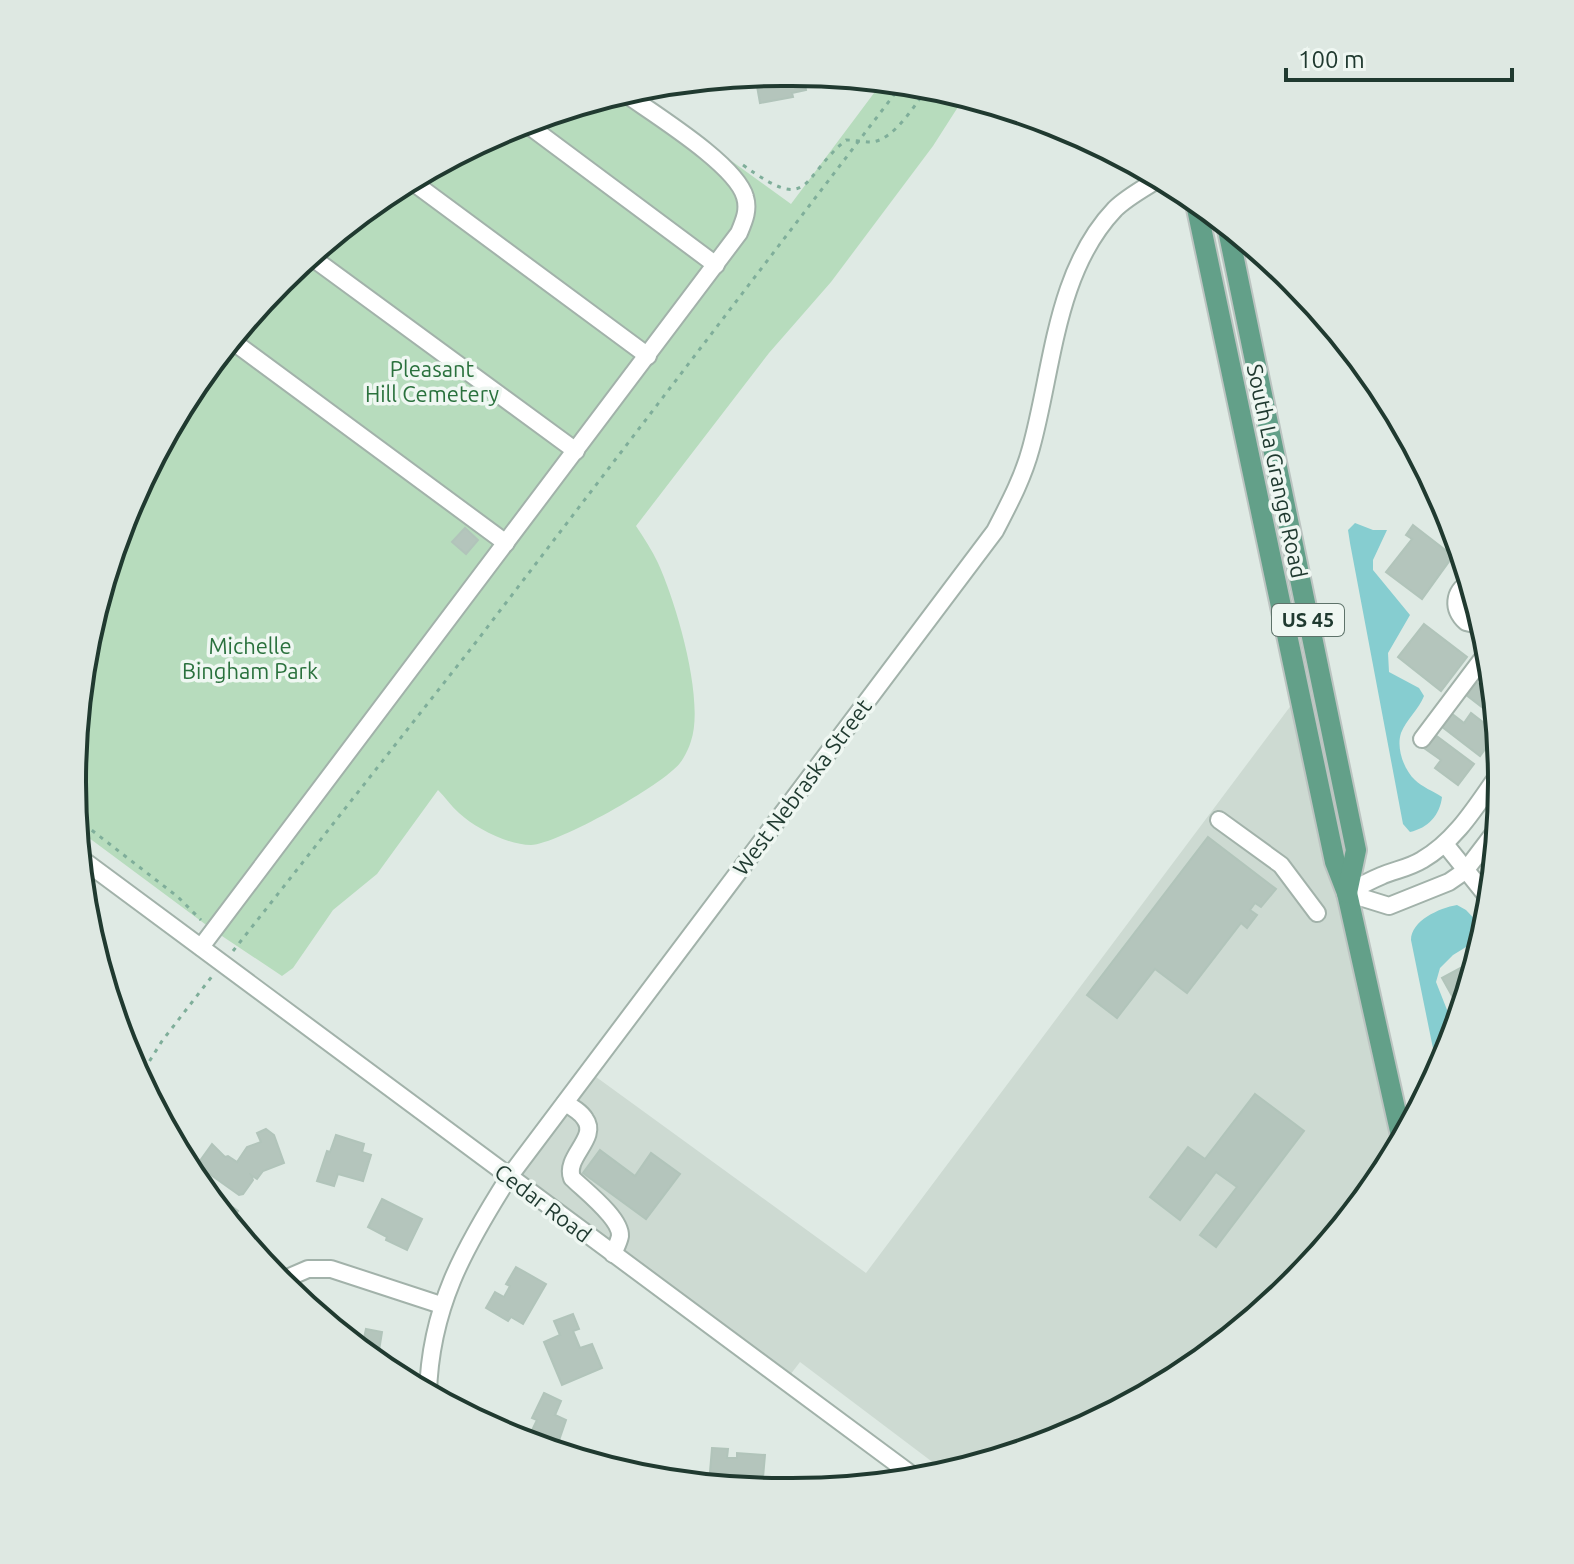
<svg xmlns="http://www.w3.org/2000/svg" width="1574" height="1564" font-family="Ubuntu,sans-serif">
<style>
.built{fill:#cddad2}
.green{fill:#b7dcbd}
.water{fill:#86cdd0}
.building{fill:#b4c5bc;stroke:#b1c4ba;stroke-width:2}
.lines{fill:none;stroke-linecap:round;stroke-linejoin:round}
.minor-casing{stroke:#a2b2aa;stroke-width:20}
.major-casing{stroke:#bcc4c1;stroke-width:24}
.path{stroke:#7fae9a;stroke-width:3;stroke-dasharray:4 6;stroke-linecap:butt}
.minor{stroke:#fff;stroke-width:16}
.major{stroke:#63a089;stroke-width:20}
.labels{text-anchor:middle;stroke-width:7;stroke-linejoin:round;paint-order:stroke}
.shield{fill:#eff7f2;stroke:#5e736a;stroke-width:2}
.shield-label{font-size:20px;font-weight:bold;fill:#203a30}
.park-label{font-size:22px;fill:#2a713d;stroke:#eff7f2}
.street-label{font-size:22px;fill:#203a30;stroke:#eff7f2}
.rim{fill:none;stroke:#203a30;stroke-width:4}
</style>
<rect width="100%" height="100%" fill="#dfeae4"/>
<path class="built" d="M 1295,700 L 1398,1147 L 1383,1176 L 1294,1284 L 1187,1372 L 1064,1438 L 947,1473 L 800,1362 L 787,1379 L 514,1176 L 592,1074 L 866,1273 Z"/>
<path class="green" d="M 883,81 L 930,86 L 965,96 L 933,146 L 831,282 L 769,353 L 636,526 C 644,538 652,550 658,563 C 676,602 705,700 691,741 C 689,748 684,758 680,763 C 663,785 558,844 531,845 C 508,845 475,828 459,813 C 451,806 445,797 438,790 L 377,874 L 333,910 L 293,968 L 282,976 L 213,930 L 77,829 L 72,782 L 83,668 L 102,619 L 105,579 L 126,511 L 191,388 L 280,280 L 387,192 L 510,126 L 632,89 L 791,204 Z"/>
<g class="water">
<path d="M 1355,523 L 1373,530 L 1387,530 L 1373,560 L 1373,570 L 1410,615 L 1388,653 L 1389,672 L 1419,688 L 1424,696 C 1419,709 1406,720 1401,733 C 1396,748 1404,770 1415,780 C 1422,787 1433,791 1442,797 C 1440,815 1428,828 1410,832 L 1403,824 L 1350,543 L 1348,530 Z"/>
<path d="M 1457,905 L 1466,910 L 1484,929 L 1484,936 L 1453,955 L 1440,968 L 1436,982 L 1455,1030 L 1448,1053 L 1438,1073 L 1411,940 C 1411,921 1439,908 1457,905 Z"/>
</g>
<g class="building">
<path d="M 782,72 L 803,74 L 806,90 L 792,93 L 793,97 L 760,103 L 755,75 Z"/>
<path d="M 1413,525 L 1453,556 L 1422,599 L 1386,572 L 1412,539 L 1406,535 Z"/>
<path d="M 465,528 L 478,540 L 466,554 L 452,542 Z"/>
<path d="M 1424,624 L 1467,657 L 1441,691 L 1398,657 Z"/>
<path d="M 1490,677 L 1492,679 L 1496,718 L 1465,694 L 1475,681 L 1482,687 Z"/>
<path d="M 1451,713 L 1464,723 L 1471,713 L 1497,733 L 1480,756 L 1441,726 Z"/>
<path d="M 1434,734 L 1474,764 L 1458,785 L 1435,768 L 1441,760 L 1424,748 Z"/>
<path d="M 1208,837 L 1276,889 L 1261,907 L 1255,903 L 1250,910 L 1257,915 L 1247,928 L 1241,923 L 1187,993 L 1155,969 L 1117,1018 L 1087,995 Z"/>
<path d="M 1477,959 L 1461,1012 L 1442,978 Z"/>
<path d="M 1255,1094 L 1304,1131 L 1216,1247 L 1200,1235 L 1237,1187 L 1216,1172 L 1180,1220 L 1150,1197 L 1188,1147 L 1205,1159 Z"/>
<path d="M 266,1129 L 274,1135 L 284,1163 L 263,1171 L 257,1179 L 251,1175 L 253,1180 L 243,1194 L 239,1195 L 197,1165 L 212,1144 L 225,1157 L 228,1156 L 237,1162 L 247,1147 L 261,1142 L 257,1133 Z"/>
<path d="M 336,1135 L 364,1144 L 362,1152 L 371,1155 L 363,1181 L 338,1174 L 334,1186 L 317,1181 L 327,1151 L 330,1152 Z"/>
<path d="M 600,1150 L 635,1176 L 651,1153 L 680,1174 L 646,1219 L 583,1173 Z"/>
<path d="M 215,1194 L 238,1211 L 233,1218 L 237,1221 L 232,1226 L 211,1200 Z"/>
<path d="M 382,1199 L 422,1219 L 407,1250 L 386,1240 L 387,1237 L 368,1227 Z"/>
<path d="M 516,1267 L 546,1284 L 523,1324 L 511,1317 L 508,1321 L 486,1308 L 495,1292 L 504,1297 L 510,1286 L 506,1284 Z"/>
<path d="M 573,1314 L 579,1329 L 573,1331 L 580,1348 L 592,1344 L 602,1368 L 562,1385 L 544,1342 L 560,1335 L 554,1321 Z"/>
<path d="M 366,1329 L 382,1332 L 377,1363 L 341,1334 L 364,1338 Z"/>
<path d="M 544,1393 L 561,1401 L 555,1415 L 566,1420 L 555,1452 L 526,1443 L 537,1420 L 532,1418 Z"/>
<path d="M 712,1448 L 728,1449 L 727,1458 L 737,1458 L 737,1453 L 765,1455 L 762,1489 L 709,1484 Z"/>
</g>
<g class="lines">
<defs>
<g id="minor">
<path d="M 524,122 L 716,265"/>
<path d="M 410,180 L 648,356"/>
<path d="M 310,256 L 576,451"/>
<path d="M 231,340 L 506,543"/>
<path d="M 1470,582 C 1453,592 1452,609 1466,622 L 1483,626"/>
<path d="M 1422,739 L 1489,650"/>
<path d="M 1219,820 L 1281,865 L 1317,913"/>
<path d="M 1445,844 L 1490,900"/>
<path d="M 79,857 L 912,1475 L 923,1479"/>
<path d="M 1347,893 C 1358,887 1369,881 1381,876 C 1395,870 1409,868 1422,860 C 1457,840 1478,803 1501,771"/>
<path d="M 1347,893 L 1389,906 L 1449,882 L 1465,871 L 1497,829"/>
<path d="M 201,947 L 739,233 C 744,221 749,210 745,197 C 736,164 652,113 623,92"/>
<path d="M 565,1103 C 572,1107 581,1112 585,1119 C 599,1138 564,1157 572,1178 C 584,1190 621,1218 620,1236 C 619,1242 615,1249 613,1254"/>
<path d="M 278,1282 L 308,1269 L 331,1269 L 441,1305"/>
<path d="M 428,1394 C 430,1308 464,1248 509,1177 L 995,531 C 1009,504 1023,478 1031,448 C 1053,369 1055,272 1115,209 C 1127,197 1146,187 1160,178"/>
</g>
<g id="major">
<path d="M 1195,199 L 1335,862 L 1347,893 L 1402,1140"/>
<path d="M 1227,225 L 1356,850 L 1347,893"/>
</g>
</defs>
<use href="#minor" class="minor-casing"/>
<use href="#major" class="major-casing"/>
<g class="path">
<path d="M 743,165 C 812,215 799,179 846,140 C 854,140 863,142 871,142 C 894,141 917,102 929,85"/>
<path d="M 76,818 L 178,897 L 201,920"/>
<path d="M 233,951 L 473,646 L 903,83"/>
<path d="M 139,1078 L 162,1041 L 213,975"/>
</g>
<use href="#minor" class="minor"/>
<use href="#major" class="major"/>
</g>
<g class="labels">
<rect class="shield" x="1272" y="604" width="72" height="32" rx="6"/>
<g class="shield-label">
<text x="1308" y="627">US 45</text>
</g>
<g class="park-label">
<text x="432" y="377">Pleasant<tspan x="432" dy="25">Hill Cemetery</tspan></text>
<text x="250" y="654">Michelle<tspan x="250" dy="25">Bingham Park</tspan></text>
</g>
<g class="street-label">
<text transform="translate(1277 471) rotate(78)" y="8">South La Grange Road</text>
<text transform="translate(802 787) rotate(-53)" y="8">West Nebraska Street</text>
<text transform="translate(543 1203) rotate(37)" y="8">Cedar Road</text>
</g>
</g>
<path d="M0 0H1574V1564H0ZM782 86H792A696 696 0 0 1 1488 782V782A696 696 0 0 1 792 1478H782A696 696 0 0 1 86 782V782A696 696 0 0 1 782 86Z" fill="#dee8e2" fill-rule="evenodd"/>
<path class="rim" d="M782 86H792A696 696 0 0 1 1488 782V782A696 696 0 0 1 792 1478H782A696 696 0 0 1 86 782V782A696 696 0 0 1 782 86Z"/>
<path d="M1286 68v12h226v-12" fill="none" stroke="#203a30" stroke-width="4"/>
<text x="1298" y="68" font-size="24" fill="#203a30" stroke="#eff7f2" stroke-width="6" paint-order="stroke">100 m</text>
</svg>
